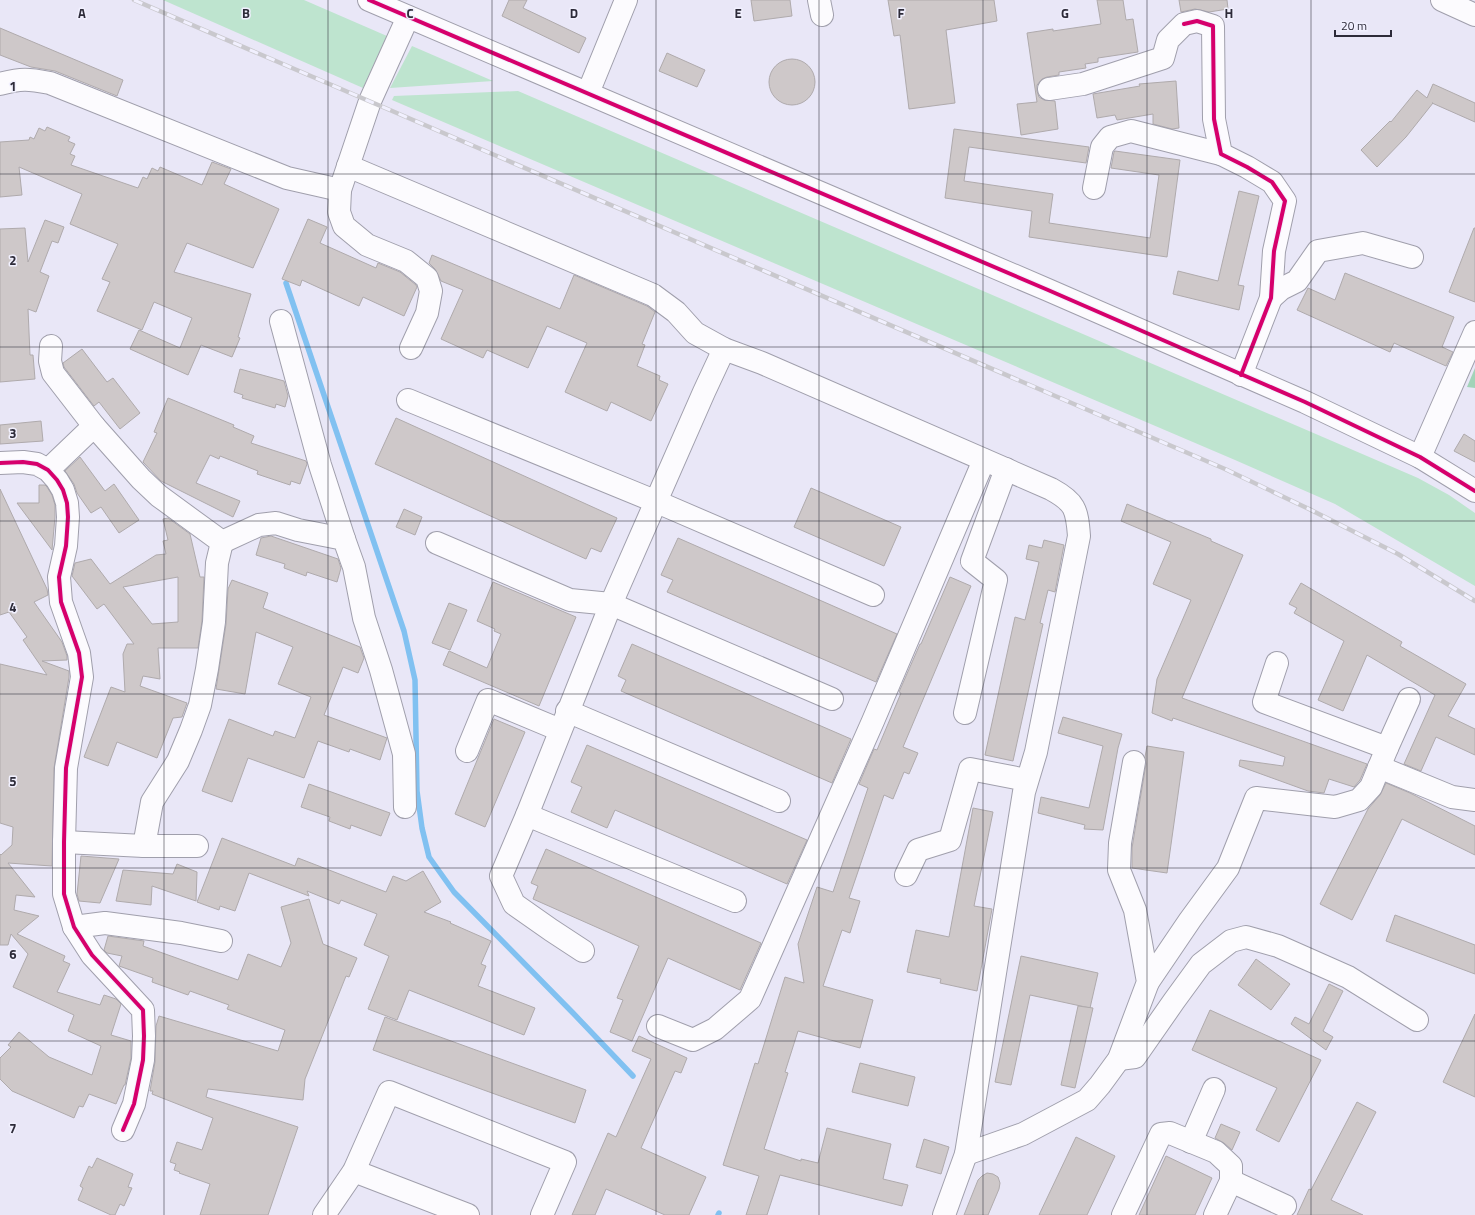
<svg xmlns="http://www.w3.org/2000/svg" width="1475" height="1215" font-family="'Titillium Web',sans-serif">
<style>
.green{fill:#bee4cf}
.forest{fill:#a2d3b8}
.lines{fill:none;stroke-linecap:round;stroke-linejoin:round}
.stream{stroke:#81c1f1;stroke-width:5.5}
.building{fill:#cec8c9;stroke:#afaaac;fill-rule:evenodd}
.minor-casing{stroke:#a09fac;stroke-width:24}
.minor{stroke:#fcfbfe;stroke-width:22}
.rail-casing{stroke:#c9c8cd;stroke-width:4.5}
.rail{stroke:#f1f0fe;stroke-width:3;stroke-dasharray:9;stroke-linecap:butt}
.cycleway-casing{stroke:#f1f0fe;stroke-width:6}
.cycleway{stroke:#d6006c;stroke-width:4}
.grid{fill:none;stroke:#2d2b39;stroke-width:1;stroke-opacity:0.55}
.grid-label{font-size:13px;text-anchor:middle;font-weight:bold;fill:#2d2b39;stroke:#f1f0fe;stroke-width:3;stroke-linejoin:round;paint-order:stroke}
</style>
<rect width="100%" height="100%" fill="#e9e7f7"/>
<g class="green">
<path d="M 163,0 L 304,0 L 387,36 L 363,88 Z"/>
<path d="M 412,46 L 493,81 L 390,88 Z"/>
<path d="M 518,91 L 1418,478 L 1449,495 L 1475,513 L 1475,586 L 1335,504 L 1235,460 L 392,100 L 394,96 Z"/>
</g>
<path class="forest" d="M 1475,368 L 1475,388 L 1467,387 Z"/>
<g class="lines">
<g class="stream">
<path d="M 286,283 L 404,631 L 415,680 L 417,791 L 422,828 L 429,857 L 454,892 L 573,1013 L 633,1076"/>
<path d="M 718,1215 L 719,1213"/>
</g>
</g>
<g class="building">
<path d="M 509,0 L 527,0 L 523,8 L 586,38 L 579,53 L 502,16 Z"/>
<path d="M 751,0 L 790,0 L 792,16 L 754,21 Z"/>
<path d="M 888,0 L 994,0 L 997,21 L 946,30 L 955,103 L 909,109 L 900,35 L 894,36 Z"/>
<path d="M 1097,0 L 1123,0 L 1126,20 L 1133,19 L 1138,52 L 1098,58 L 1098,62 L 1085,64 L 1086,68 L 1059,72 L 1059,75 L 1047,77 L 1042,79 L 1037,85 L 1037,91 L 1039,97 L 1044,100 L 1055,101 L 1058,129 L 1021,135 L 1017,104 L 1037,102 L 1027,33 L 1053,29 L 1053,31 L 1101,24 Z"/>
<path d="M 1179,0 L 1227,0 L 1228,9 L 1209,12 L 1195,9 L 1181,12 Z"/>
<path d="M 0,28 L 123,80 L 117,96 L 55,71 L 31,67 L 0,55 Z"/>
<path d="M 667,53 L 705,70 L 697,87 L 659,71 Z"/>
<circle cx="792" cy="82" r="23"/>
<path d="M 1176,81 L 1179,128 L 1172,129 L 1153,124 L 1153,114 L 1117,120 L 1115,115 L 1097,118 L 1093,94 L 1140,86 L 1139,84 Z"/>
<path d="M 1433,84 L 1475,103 L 1475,122 L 1432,103 L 1433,103 L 1406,137 L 1377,167 L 1361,150 L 1390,121 L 1391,122 L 1417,90 L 1427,98 Z"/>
<path d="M 47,127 L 70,137 L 68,141 L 75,144 L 70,154 L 75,156 L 71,165 L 138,188 L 143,177 L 147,179 L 152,168 L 158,171 L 160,167 L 202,185 L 212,162 L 231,169 L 224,184 L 279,209 L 253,268 L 187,243 L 174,272 L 251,294 L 238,337 L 240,338 L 232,357 L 201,345 L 188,375 L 130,349 L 139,330 L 180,348 L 192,318 L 154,302 L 142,330 L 97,311 L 110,282 L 102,279 L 118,244 L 70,224 L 82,194 L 19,167 L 22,195 L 0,197 L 0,142 L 29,140 L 30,137 L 34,139 L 39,128 L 45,131 Z"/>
<path d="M 954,129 L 1089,147 L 1086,163 L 969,147 L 964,181 L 1053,194 L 1049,223 L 1150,238 L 1159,175 L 1111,168 L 1114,152 L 1115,151 L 1180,160 L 1167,257 L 1029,237 L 1032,211 L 945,198 Z"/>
<path d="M 1239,191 L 1259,196 L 1238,285 L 1244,286 L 1239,310 L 1173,294 L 1178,271 L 1218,281 Z"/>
<path d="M 308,219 L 327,227 L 320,243 L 376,268 L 378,263 L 400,272 L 416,285 L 417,287 L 404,316 L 363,297 L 359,306 L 302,280 L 300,286 L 282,279 Z"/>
<path d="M 45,220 L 64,227 L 58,243 L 52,241 L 40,272 L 49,276 L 36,312 L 28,309 L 30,355 L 33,355 L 35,379 L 0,382 L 0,229 L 25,228 L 28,262 Z"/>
<path d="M 1474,228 L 1475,228 L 1475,302 L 1449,292 Z"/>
<path d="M 432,255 L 560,309 L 574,275 L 647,306 L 655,312 L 642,344 L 645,345 L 637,366 L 660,376 L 659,380 L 668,384 L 651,421 L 611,402 L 607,411 L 565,392 L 587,343 L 547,326 L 528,368 L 487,350 L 483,358 L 441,339 L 463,290 L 441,281 L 435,269 L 429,263 Z"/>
<path d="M 1345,273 L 1454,317 L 1442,347 L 1453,352 L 1446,366 L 1394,343 L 1390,352 L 1297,310 L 1308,288 L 1335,300 Z"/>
<path d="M 82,349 L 107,382 L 113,378 L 140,413 L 120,429 L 99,402 L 94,406 L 64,367 L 63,363 Z"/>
<path d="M 240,369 L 284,381 L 288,396 L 285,407 L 276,404 L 275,408 L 242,398 L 243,395 L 234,392 Z"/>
<path d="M 168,398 L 234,425 L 233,427 L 254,436 L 251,443 L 306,461 L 307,464 L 300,484 L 291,481 L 290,485 L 257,474 L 258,471 L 220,456 L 219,459 L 210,455 L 196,483 L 240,501 L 233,517 L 161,481 L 143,462 L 157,433 L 154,432 Z"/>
<path d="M 396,418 L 617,518 L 601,552 L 591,548 L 586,559 L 375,464 Z"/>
<path d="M 41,421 L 43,441 L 0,444 L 0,425 Z"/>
<path d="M 1464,434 L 1475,441 L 1475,462 L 1454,451 Z"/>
<path d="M 80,457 L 105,491 L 114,484 L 139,520 L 119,533 L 101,507 L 91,513 L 77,493 L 74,484 L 65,471 Z"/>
<path d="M 39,485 L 45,485 L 47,487 L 52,495 L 55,505 L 55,517 L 52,550 L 17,503 L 39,503 Z"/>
<path d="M 811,488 L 901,527 L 884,566 L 794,527 Z"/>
<path d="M 0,489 L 47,589 L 48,595 L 34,602 L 62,642 L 67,656 L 67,660 L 42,661 L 69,671 L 69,677 L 54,768 L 52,866 L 8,863 L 35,897 L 16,895 L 14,910 L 39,916 L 17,934 L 65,956 L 63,961 L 70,964 L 57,992 L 100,1005 L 104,995 L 116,999 L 121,1004 L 111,1035 L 131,1041 L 131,1058 L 125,1085 L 124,1085 L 116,1104 L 89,1094 L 83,1107 L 79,1106 L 74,1118 L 12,1091 L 0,1079 L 0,1058 L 11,1047 L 8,1045 L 19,1032 L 49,1057 L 92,1075 L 101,1046 L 68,1031 L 74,1015 L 13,987 L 28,954 L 11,934 L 8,945 L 0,945 L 0,854 L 1,855 L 12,845 L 13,827 L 0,823 L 0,664 L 47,675 L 23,640 L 27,637 L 9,612 L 0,615 Z"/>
<path d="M 1127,504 L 1211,539 L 1211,541 L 1243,555 L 1182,698 L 1367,764 L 1360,780 L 1354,787 L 1329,779 L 1324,793 L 1308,791 L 1239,766 L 1240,760 L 1283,766 L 1285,757 L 1173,718 L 1172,721 L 1152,713 L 1157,679 L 1191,600 L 1153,584 L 1171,542 L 1121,521 Z"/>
<path d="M 404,509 L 422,517 L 415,535 L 396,527 Z"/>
<path d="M 168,518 L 190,534 L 200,577 L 204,577 L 202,621 L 198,648 L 158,648 L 160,679 L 143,676 L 140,686 L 187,703 L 182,717 L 173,718 L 157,758 L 117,742 L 108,766 L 84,757 L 111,687 L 125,692 L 123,654 L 127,644 L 134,644 L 104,604 L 97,609 L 72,576 L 75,563 L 91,559 L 110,584 L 156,555 L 166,554 L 163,541 L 168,540 L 163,519 ZM 178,577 L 178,622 L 152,624 L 123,587 Z"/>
<path d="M 271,536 L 338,559 L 341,568 L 337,582 L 307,572 L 306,576 L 284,568 L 285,564 L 256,555 L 261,538 Z"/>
<path d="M 678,538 L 897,634 L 876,682 L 667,592 L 673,580 L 661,575 Z"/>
<path d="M 1044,540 L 1064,545 L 1055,592 L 1048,590 L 1040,623 L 1043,624 L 1013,761 L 985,755 L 1015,617 L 1025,620 L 1039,562 L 1026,559 L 1029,545 L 1042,548 Z"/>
<path d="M 950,577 L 971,586 L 903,747 L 918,753 L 909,774 L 904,772 L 893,799 L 884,795 L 849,898 L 860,901 L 850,933 L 842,930 L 823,986 L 873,1000 L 860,1048 L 798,1031 L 785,1072 L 788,1073 L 764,1149 L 801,1161 L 801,1159 L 818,1163 L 827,1128 L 891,1144 L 883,1179 L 908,1185 L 902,1206 L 780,1175 L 767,1215 L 746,1215 L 759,1176 L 723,1165 L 755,1063 L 758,1064 L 785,977 L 804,983 L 798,944 L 817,887 L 833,892 L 868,788 L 859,784 L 874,749 L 877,750 L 901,693 L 899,692 L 920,644 L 921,644 Z"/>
<path d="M 232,580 L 268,593 L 263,608 L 360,647 L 364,658 L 358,673 L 343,667 L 324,715 L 387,738 L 380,760 L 350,749 L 349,752 L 318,741 L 304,778 L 248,758 L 232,802 L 202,791 L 229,719 L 273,736 L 275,731 L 295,738 L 311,697 L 278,684 L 293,647 L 256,632 L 245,694 L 216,689 L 226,624 L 228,589 Z"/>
<path d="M 493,582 L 576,617 L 539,706 L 443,665 L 449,651 L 487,668 L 501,634 L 494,631 L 495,629 L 477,621 Z"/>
<path d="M 1301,583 L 1402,642 L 1400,646 L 1466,684 L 1448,716 L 1475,729 L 1475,755 L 1436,737 L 1421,771 L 1404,764 L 1435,695 L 1367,655 L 1343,711 L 1318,700 L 1344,641 L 1294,613 L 1297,608 L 1289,604 Z"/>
<path d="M 449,603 L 467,610 L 450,650 L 432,643 Z"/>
<path d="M 632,644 L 851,739 L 832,783 L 621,691 L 626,680 L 618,676 Z"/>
<path d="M 1063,717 L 1122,734 L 1118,748 L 1103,830 L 1084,829 L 1085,825 L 1038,813 L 1041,797 L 1089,808 L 1103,746 L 1058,733 Z"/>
<path d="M 494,719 L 525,732 L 485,827 L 455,814 Z"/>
<path d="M 587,745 L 807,840 L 787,884 L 615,810 L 607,828 L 571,812 L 582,787 L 571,782 Z"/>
<path d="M 1147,746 L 1184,752 L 1167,873 L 1132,868 L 1132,848 L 1146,764 L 1145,757 Z"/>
<path d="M 1386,783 L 1410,793 L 1475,826 L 1475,855 L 1402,819 L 1352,920 L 1320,904 L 1368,809 L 1380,795 Z"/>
<path d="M 309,784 L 390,813 L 381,836 L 351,825 L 350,829 L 329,821 L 330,817 L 301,807 Z"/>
<path d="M 973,808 L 993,812 L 974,906 L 992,909 L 977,991 L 940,983 L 941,979 L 907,972 L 916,930 L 949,937 Z"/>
<path d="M 222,838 L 295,866 L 298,858 L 386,892 L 393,876 L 406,881 L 423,871 L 441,902 L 424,912 L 451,922 L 450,923 L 491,941 L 481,964 L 486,966 L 478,986 L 535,1008 L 524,1035 L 409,990 L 397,1020 L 368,1009 L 389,956 L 364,945 L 377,914 L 341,900 L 339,904 L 307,891 L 309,896 L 249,873 L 235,911 L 220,906 L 219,910 L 197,902 Z"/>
<path d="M 546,849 L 761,943 L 740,990 L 668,958 L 632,1041 L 610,1032 L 623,1000 L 617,998 L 639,946 L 533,899 L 538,886 L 531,883 Z"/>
<path d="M 81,856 L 119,859 L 100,903 L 79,901 L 77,894 Z"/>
<path d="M 177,864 L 197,872 L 196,901 L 152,886 L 151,905 L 116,901 L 123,870 L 173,874 Z"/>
<path d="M 309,899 L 323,944 L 357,958 L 349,977 L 346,976 L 305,1079 L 303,1100 L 208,1089 L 206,1097 L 298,1127 L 268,1215 L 200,1215 L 210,1184 L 179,1173 L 180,1172 L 174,1170 L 176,1164 L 170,1162 L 177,1142 L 202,1150 L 213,1118 L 152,1094 L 153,1091 L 150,1091 L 155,1062 L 156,1026 L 159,1016 L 278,1051 L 285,1030 L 227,1009 L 229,1005 L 190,991 L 188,995 L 152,982 L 153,978 L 119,966 L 122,956 L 107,953 L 104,950 L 108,936 L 144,941 L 143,946 L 238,980 L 248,954 L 281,967 L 291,943 L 281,907 Z"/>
<path d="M 1395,915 L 1475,945 L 1475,974 L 1386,941 Z"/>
<path d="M 1021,956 L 1098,973 L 1090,1008 L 1030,995 L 1011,1085 L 995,1082 Z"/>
<path d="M 1256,959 L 1290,984 L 1271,1010 L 1238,985 Z"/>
<path d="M 1329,984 L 1343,991 L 1323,1031 L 1333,1037 L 1326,1050 L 1291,1024 L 1295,1017 L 1309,1024 Z"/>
<path d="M 1078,1006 L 1093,1008 L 1075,1088 L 1061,1085 Z"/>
<path d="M 1210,1010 L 1321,1060 L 1279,1142 L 1256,1130 L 1277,1088 L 1192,1050 Z"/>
<path d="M 1475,1014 L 1475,1097 L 1443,1082 Z"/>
<path d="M 385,1017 L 586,1090 L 575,1123 L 373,1050 Z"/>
<path d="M 639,1036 L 687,1058 L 681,1073 L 675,1071 L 641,1148 L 706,1177 L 689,1215 L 665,1215 L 606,1189 L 595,1215 L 572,1215 L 608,1133 L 616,1137 L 651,1059 L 632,1051 Z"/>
<path d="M 860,1063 L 915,1077 L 908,1106 L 852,1092 Z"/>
<path d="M 1357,1102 L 1376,1112 L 1331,1200 L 1363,1215 L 1297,1215 L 1309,1189 L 1311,1190 Z"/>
<path d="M 1221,1124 L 1240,1132 L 1232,1150 L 1224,1143 L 1215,1138 Z"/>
<path d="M 1076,1137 L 1115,1156 L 1087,1215 L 1039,1215 Z"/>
<path d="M 924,1139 L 949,1147 L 941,1174 L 916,1167 Z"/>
<path d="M 1166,1156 L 1212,1178 L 1195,1215 L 1139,1215 Z"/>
<path d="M 97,1158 L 133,1174 L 128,1187 L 132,1188 L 124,1206 L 120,1204 L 115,1215 L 111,1215 L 78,1200 L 83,1188 L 80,1186 L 89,1166 L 92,1168 Z"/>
<path d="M 987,1173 L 993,1174 L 998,1177 L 1000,1183 L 999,1189 L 988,1215 L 964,1215 L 978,1180 L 982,1176 Z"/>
</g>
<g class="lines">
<defs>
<g id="minor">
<path d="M 369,0 L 1048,290 L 1305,402 L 1420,457 L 1475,491"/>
<path d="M 819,0 L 822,15"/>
<path d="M 1442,0 L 1475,15"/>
<path d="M 408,17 L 370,101 L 340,190 L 339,212 L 344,226 L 367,245 L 406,261 L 427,278 L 431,291 L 427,313 L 411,348"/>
<path d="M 0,84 C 21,78 29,79 50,83 L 287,178 L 340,190"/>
<path d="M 1049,89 L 1083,84 L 1163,58 L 1168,40 L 1184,24 L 1197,21 L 1213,26 L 1214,119 L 1221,154 L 1247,167 L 1272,182 L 1285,201 L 1274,251 L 1271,298 L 1241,375"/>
<path d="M 588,93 L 626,0"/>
<path d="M 348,166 L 653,295 L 676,312 L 695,333 L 724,349 L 762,363 L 1051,489 C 1075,502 1077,509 1079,536 L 1036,752 L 1024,792 L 966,1154 L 944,1215"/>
<path d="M 1094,188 L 1102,147 L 1110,137 L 1131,131 L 1221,154"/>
<path d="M 1271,298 L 1281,289 L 1297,281 L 1318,251 L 1363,243 L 1412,257"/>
<path d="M 281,321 L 320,465 L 344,539"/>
<path d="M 51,346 L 50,361 L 53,373 L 94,426"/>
<path d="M 408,400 L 657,502 L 873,595"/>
<path d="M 1420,457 L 1475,332"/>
<path d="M 0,463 L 23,462 L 37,464 L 48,470 L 57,480 L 63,490 L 67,503 L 68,517 L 66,546 L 59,577 L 61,602 L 79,653 L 82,677 L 66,768 L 64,842 L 64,894 L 74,927 L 92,955 L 143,1010 L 144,1036 L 143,1060 L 134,1104 L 123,1130"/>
<path d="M 48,470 L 94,426 L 141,479 L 159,496 L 222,542 L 217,563 L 214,622 L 207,669 L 200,705 L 191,730 L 178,761 L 152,802 L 144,846"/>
<path d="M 222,542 L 259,525 L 276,523 L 298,530 L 344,539 L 354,567 L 364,618 L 381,670 L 404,754 L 405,807"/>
<path d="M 437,543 L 570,600 L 611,604 L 832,699"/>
<path d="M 567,711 L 779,801"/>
<path d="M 965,713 L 996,580 L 972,561 L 1006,469"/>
<path d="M 1387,748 L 1409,699"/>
<path d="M 467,751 L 488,700 L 560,730"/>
<path d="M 1379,767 L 1452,797 L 1475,800"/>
<path d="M 527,815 L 735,901"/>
<path d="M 64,842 L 144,846 L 197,846"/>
<path d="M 906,875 L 918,850 L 950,840 L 970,769 L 1027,780"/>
<path d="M 74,927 L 105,923 L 181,933 L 221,941"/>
<path d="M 583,951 L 551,930 L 514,904 L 501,876 L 527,815 L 611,604 L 704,392 L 724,349"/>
<path d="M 1148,982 L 1190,920 L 1228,868 L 1256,798 L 1335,807 L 1359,800 L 1371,787 L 1387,748 L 1264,702 L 1277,663"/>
<path d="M 658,1026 L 693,1040 L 715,1029 L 750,999 L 873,721 L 984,460"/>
<path d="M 1119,1059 L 1135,1057 L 1174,1001 L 1201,964 L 1231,941 L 1246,937 L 1278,946 L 1348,977 L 1417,1020"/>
<path d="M 1191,1142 L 1214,1089"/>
<path d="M 966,1154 L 1023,1134 L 1087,1100 L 1100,1085 L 1119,1059 L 1148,982 L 1135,910 L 1119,870 L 1120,843 L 1134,762"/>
<path d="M 354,1171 L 468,1215"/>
<path d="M 1231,1181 L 1285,1206"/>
<path d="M 324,1215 L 354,1171 L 389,1092 L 565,1162 L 542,1215"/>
<path d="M 1123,1215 L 1161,1134 L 1170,1133 L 1216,1152 L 1231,1166 L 1231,1181 L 1215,1215"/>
</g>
</defs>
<use href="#minor" class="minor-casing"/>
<use href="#minor" class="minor"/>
<defs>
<path id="rail" d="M 134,0 L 1225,469 L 1309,509 L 1398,554 L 1475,601"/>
</defs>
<use href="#rail" class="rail-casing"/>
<use href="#rail" class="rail"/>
<defs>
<g id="cycleway">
<path d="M 369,0 L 1048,290 L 1305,402 L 1420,457 L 1475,491"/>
<path d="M 1184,24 L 1197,21 L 1213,26 L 1214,119 L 1221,154 L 1247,167 L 1272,182 L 1285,201 L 1274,251 L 1271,298 L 1241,375"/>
<path d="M 0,463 L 23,462 L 37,464 L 48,470 L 57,480 L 63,490 L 67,503 L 68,517 L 66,546 L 59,577 L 61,602 L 79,653 L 82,677 L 66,768 L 64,842 L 64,894 L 74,927 L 92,955 L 143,1010 L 144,1036 L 143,1060 L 134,1104 L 123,1130"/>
</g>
</defs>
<use href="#cycleway" class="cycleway-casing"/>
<use href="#cycleway" class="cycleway"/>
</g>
<path class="grid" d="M 164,0 L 164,1215M 328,0 L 328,1215M 492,0 L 492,1215M 656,0 L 656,1215M 819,0 L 819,1215M 983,0 L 983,1215M 1147,0 L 1147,1215M 1311,0 L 1311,1215M 0,174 L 1475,174M 0,347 L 1475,347M 0,521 L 1475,521M 0,694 L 1475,694M 0,868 L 1475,868M 0,1041 L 1475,1041"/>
<g class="grid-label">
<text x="82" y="18">A</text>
<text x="246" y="18">B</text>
<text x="410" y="18">C</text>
<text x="574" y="18">D</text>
<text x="738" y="18">E</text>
<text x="901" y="18">F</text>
<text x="1065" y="18">G</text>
<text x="1229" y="18">H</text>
<text x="13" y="91">1</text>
<text x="13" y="265">2</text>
<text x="13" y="438">3</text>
<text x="13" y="612">4</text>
<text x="13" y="786">5</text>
<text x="13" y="959">6</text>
<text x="13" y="1133">7</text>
</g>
<path d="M1335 30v6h56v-6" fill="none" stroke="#2d2b39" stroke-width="2"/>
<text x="1341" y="30" font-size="12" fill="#2d2b39" stroke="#f1f0fe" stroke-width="3" paint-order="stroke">20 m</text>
</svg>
